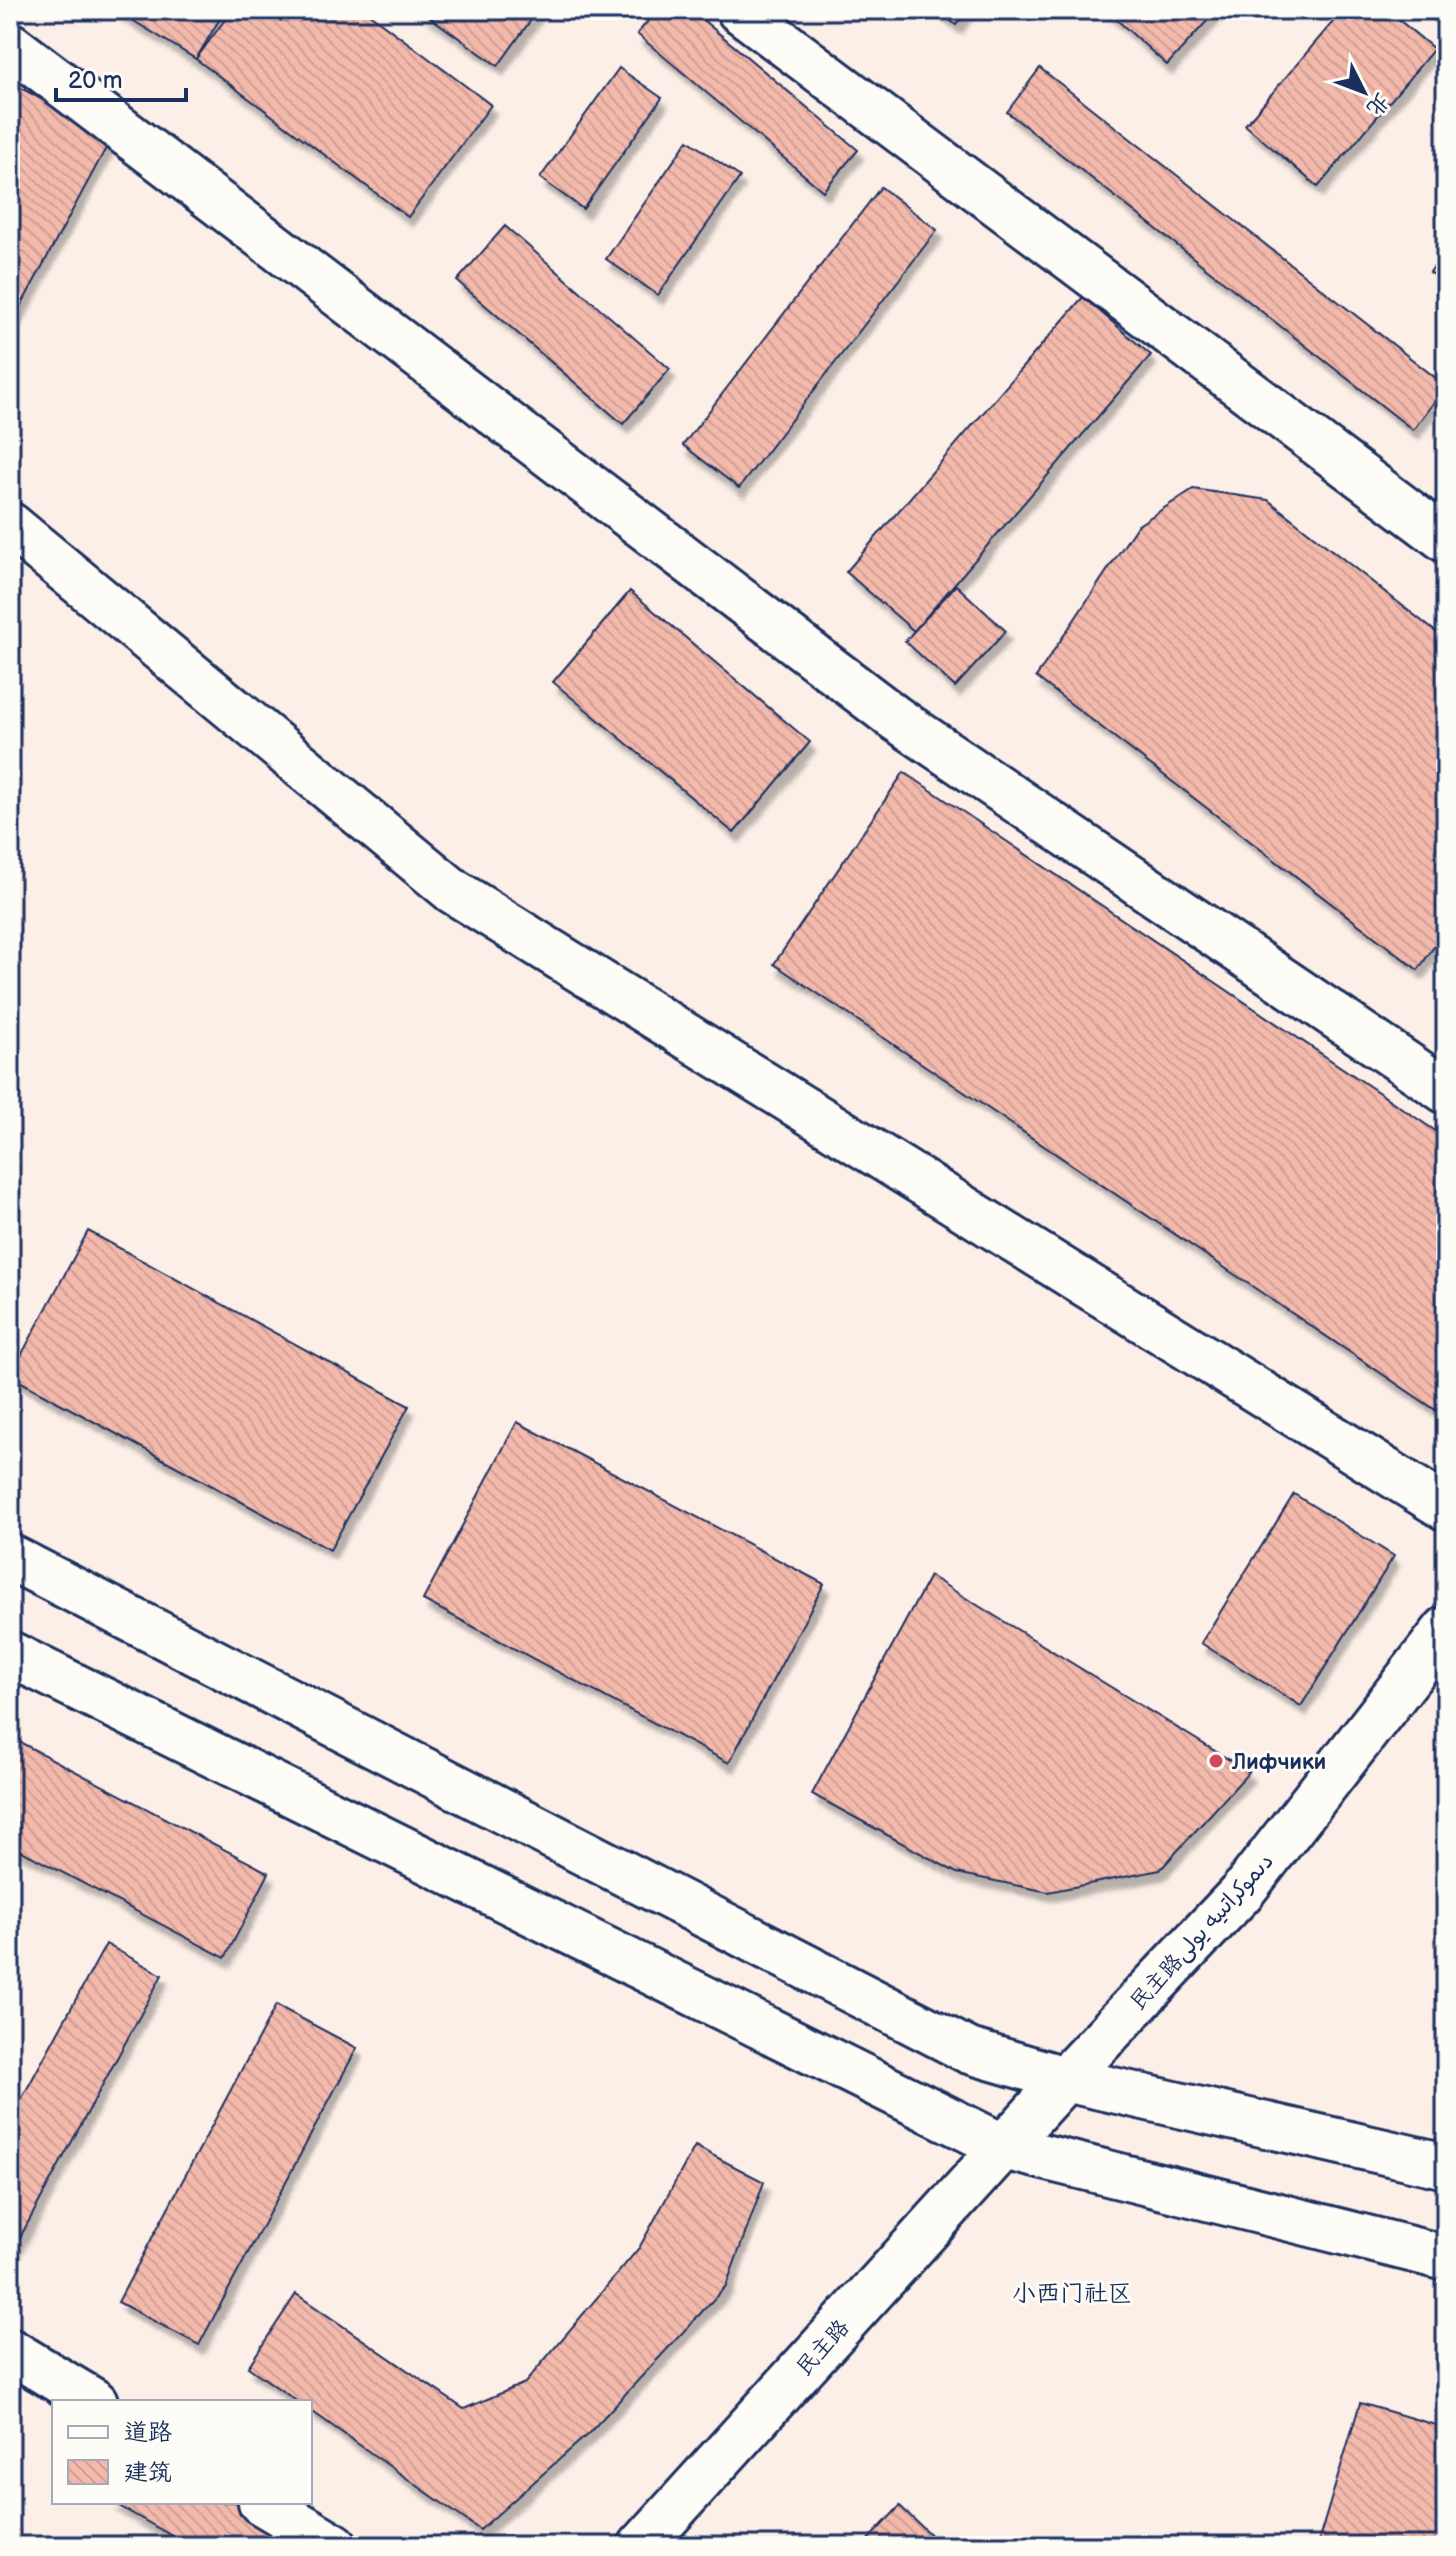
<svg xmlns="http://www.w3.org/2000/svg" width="1456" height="2556" font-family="'Balsamiq Sans','Playpen Sans Arabic','LXGW WenKai TC',sans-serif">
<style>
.building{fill:url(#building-back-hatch);stroke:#1b2f5e;stroke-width:2;filter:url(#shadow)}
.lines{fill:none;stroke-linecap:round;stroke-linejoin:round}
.street-casing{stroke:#1b2f5e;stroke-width:50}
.secondary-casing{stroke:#1b2f5e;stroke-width:50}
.street{stroke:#fdfcf7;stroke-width:44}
.secondary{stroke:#fdfcf7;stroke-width:44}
.poi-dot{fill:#d1495b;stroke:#fdfcf7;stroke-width:3}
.labels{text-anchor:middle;stroke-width:6;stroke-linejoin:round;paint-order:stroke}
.poi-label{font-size:22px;font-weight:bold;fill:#1b2f5e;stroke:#fdfcf7;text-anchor:start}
.street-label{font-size:22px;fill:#1b2f5e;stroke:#fdfcf7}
.neighbourhood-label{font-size:24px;fill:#1b2f5e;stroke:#fdfcf7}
</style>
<defs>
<pattern id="building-back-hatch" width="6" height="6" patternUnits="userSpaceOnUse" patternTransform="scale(2)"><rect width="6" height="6" fill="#f3b9ab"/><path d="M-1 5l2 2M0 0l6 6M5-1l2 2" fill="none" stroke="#d09f96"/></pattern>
<filter id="shadow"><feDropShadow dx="5" dy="9" stdDeviation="2" flood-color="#0004"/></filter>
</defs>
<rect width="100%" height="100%" fill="#fbefe8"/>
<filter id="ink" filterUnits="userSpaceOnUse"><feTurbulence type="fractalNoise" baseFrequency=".0125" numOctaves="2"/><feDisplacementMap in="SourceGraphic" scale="16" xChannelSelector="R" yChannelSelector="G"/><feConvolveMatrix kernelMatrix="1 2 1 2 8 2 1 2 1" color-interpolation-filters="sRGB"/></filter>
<g filter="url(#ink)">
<g class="building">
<path d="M 116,10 L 225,10 L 196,59 Z"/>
<path d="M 232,10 L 364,10 L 491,105 L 408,217 L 196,59 Z"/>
<path d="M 420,10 L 538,10 L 498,66 Z"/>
<path d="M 657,10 L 691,10 L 858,150 L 823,191 L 637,34 Z"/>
<path d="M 937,10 L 967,10 L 956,25 Z"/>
<path d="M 1106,10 L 1217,10 L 1167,65 Z"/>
<path d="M 1343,10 L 1387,10 L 1434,49 L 1318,187 L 1245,125 Z"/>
<path d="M 619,68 L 662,98 L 583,209 L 540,178 Z"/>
<path d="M 1040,68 L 1446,386 L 1413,430 L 1007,112 Z"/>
<path d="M 10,82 L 112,137 L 10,326 Z"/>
<path d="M 688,140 L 740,177 L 658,295 L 606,259 Z"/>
<path d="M 881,187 L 937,230 L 739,488 L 683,445 Z"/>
<path d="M 505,226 L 670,369 L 623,424 L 457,281 Z"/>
<path d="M 1446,250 L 1446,284 L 1430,272 Z"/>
<path d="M 1083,297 L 1151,355 L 914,631 L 846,572 Z"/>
<path d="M 1193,489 L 1268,500 L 1446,640 L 1446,929 L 1418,970 L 1036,677 L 1137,526 Z"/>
<path d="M 956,585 L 1006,631 L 955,687 L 905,641 Z"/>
<path d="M 630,591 L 810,742 L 734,833 L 553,682 Z"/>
<path d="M 904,772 L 1446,1138 L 1446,1417 L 774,964 Z"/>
<path d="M 88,1231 L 409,1406 L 330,1550 L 10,1376 Z"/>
<path d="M 517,1422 L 824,1584 L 729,1763 L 423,1600 Z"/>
<path d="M 1294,1494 L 1394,1556 L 1301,1706 L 1201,1643 Z"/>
<path d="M 930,1576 L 1249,1772 L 1160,1870 L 1048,1892 L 957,1873 L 812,1794 Z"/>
<path d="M 10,1737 L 269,1873 L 225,1958 L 10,1845 Z"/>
<path d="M 106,1944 L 162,1975 L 11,2254 L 10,2120 Z"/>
<path d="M 276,2005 L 357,2048 L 199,2345 L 118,2302 Z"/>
<path d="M 695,2146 L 764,2182 L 726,2286 L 589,2433 L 480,2530 L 310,2410 L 310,2402 L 298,2402 L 248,2367 L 296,2294 L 464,2409 L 525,2383 L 639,2248 Z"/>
<path d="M 1360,2403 L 1446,2428 L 1446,2546 L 1317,2546 Z"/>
<path d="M 112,2502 L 248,2502 L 325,2546 L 190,2546 Z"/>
<path d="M 900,2506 L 942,2546 L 862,2546 Z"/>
</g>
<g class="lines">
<defs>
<g id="street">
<path d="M 739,10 L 1446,540"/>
<path d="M 10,45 L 895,718 L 1446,1091"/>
<path d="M 10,525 L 453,891 L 1446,1508"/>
<path d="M 10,2351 L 95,2402"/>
<path d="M 261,2502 L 335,2546"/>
</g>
<g id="secondary">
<path d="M 10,1557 L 969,2051 L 1065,2079 L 1446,2166"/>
<path d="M 10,1654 L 1004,2147 L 1446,2258"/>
<path d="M 641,2546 L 1065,2079 L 1242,1892 L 1446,1629"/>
</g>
</defs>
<use href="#street" class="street-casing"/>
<use href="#secondary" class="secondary-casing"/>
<use href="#street" class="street"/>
<use href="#secondary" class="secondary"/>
</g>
</g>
<circle class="poi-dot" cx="1216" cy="1761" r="8"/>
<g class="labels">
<g class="poi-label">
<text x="1232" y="1769">Лифчики</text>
</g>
<g class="street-label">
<text transform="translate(1201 1931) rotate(-48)" y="8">民主路دىموكراتىيە يولى</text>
<text transform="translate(822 2347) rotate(-48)" y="8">民主路</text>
</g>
<g class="neighbourhood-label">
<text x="1072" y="2301">小西门社区</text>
</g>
</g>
<rect width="1456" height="2556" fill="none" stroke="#fdfcf7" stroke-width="40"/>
<rect x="20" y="20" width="1416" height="2516" fill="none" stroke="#1b2f5e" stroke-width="3" filter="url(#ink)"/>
<rect x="52" y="2400" width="260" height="104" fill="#fdfcf7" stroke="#a3aaba" stroke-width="2"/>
<rect x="68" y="2426" width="40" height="12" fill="#fdfcf7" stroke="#a3aaba" stroke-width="2"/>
<text x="124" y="2440" font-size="24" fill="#1b2f5e">道路</text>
<rect x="68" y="2460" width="40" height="24" fill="url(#building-back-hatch)" stroke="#a3aaba" stroke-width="2"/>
<text x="124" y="2480" font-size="24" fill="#1b2f5e">建筑</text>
<g transform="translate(1364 92) rotate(132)" stroke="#fdfcf7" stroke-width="6" paint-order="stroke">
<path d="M0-6L14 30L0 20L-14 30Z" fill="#1b2f5e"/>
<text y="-12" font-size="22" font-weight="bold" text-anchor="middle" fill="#1b2f5e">北</text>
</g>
<path d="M56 88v12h130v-12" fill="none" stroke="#1b2f5e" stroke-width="4"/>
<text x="68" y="88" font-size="24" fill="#1b2f5e" stroke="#fdfcf7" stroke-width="6" paint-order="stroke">20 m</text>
</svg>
